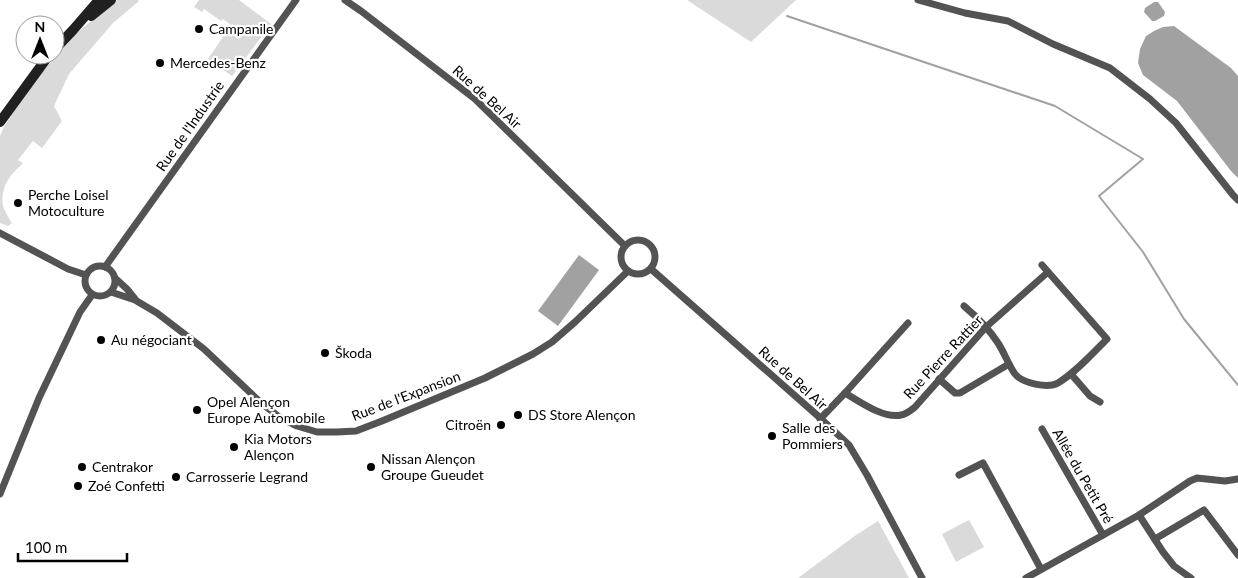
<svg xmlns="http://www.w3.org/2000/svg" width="1238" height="578" font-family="Lato,sans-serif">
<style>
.green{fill:#dadada}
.water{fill:#a1a1a1}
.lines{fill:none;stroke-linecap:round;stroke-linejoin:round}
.stream{stroke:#a1a1a1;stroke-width:2}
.street{stroke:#535353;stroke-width:7}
.secondary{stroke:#202020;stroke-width:10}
.poi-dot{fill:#000;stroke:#fff;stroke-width:2}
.labels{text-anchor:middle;stroke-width:4.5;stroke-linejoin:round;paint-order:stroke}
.poi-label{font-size:14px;fill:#000;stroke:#fff;text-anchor:start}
.street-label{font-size:14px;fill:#000;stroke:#fff}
</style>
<rect width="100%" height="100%" fill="#fff"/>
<g class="green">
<path d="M 117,0 L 138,0 L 139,1 L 113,23 L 69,74 L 54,106 L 62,121 L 42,148 L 33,141 L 18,160 L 23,163 C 20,167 17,168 14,172 C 10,176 8,180 5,185 C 0,203 2,207 12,223 L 8,226 L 0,223 L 0,136 L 4,127 L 29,88 L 73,36 Z"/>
<path d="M 199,0 L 239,0 L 271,24 L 232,76 L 208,59 L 231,25 L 223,19 L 221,21 L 204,9 L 202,12 L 194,7 Z"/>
<path d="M 687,0 L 796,0 L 751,42 Z"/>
<path d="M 969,520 L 984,547 L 956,562 L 942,534 Z"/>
<path d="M 878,521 L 909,578 L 798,578 L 856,535 Z"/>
</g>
<g class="water">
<path d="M 1154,2 L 1158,2 L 1165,12 L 1164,16 L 1155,21 L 1152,21 L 1144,12 L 1145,8 Z"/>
<path d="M 1174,26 L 1231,68 L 1238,76 L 1238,178 L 1231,171 L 1177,101 L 1143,75 L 1138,63 L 1140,49 L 1146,36 L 1154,31 L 1163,27 Z"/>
<path d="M 579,255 L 599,270 L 558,326 L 538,311 Z"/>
</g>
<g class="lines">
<path class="stream" d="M 787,16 L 1055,106 L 1143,159 L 1099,196 L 1143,252 L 1184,319 L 1238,385"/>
<g class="street">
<path d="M 345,0 L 361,11 L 475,99 L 625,246"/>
<path d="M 918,0 L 965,13 L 1008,21 L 1053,44 L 1110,68 L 1150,99 L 1176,123 L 1233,195 L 1238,200"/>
<path d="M 0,233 L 68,269 L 86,275"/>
<circle cx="638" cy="257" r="17"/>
<circle cx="100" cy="281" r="15"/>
<path d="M 105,267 L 296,0"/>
<path d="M 651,269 L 818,416 L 849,445 L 867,475 L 922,578"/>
<path d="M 115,278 L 127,289 L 135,299"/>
<path d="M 111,292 L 135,300 L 157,313 L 204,349 L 258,400 L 279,417 L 297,426 L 317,432 L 337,432 L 356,431 L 382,421 L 485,378 L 533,354 L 552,342 L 575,322 L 628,271"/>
<path d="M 964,306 C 977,317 989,329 998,343 C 1004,352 1009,366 1015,374 C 1022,383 1048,389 1058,383 C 1076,372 1092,354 1107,339 L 1042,265"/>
<path d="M 1071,374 L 1090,396 L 1100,402"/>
<path d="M 939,379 L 955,393 L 960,393 L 1009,364"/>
<path d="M 845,393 C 860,402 884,419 901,415 C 907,414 911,410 915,407 L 986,327 L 1048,272"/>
<path d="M 820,419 L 845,393 L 908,323"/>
<path d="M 1042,429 L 1103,535"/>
<path d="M 959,475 L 983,463 L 1041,569"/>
<path d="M 0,494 L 39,398 L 80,312 L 92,295"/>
<path d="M 1139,515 L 1163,552 L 1174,566 L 1191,578"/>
<path d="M 1155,539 L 1204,510 L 1238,555"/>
<path d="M 1026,578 L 1139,515 L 1190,481 L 1197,478 L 1225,481 L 1238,479"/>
</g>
<g class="secondary">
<path d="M 91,16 L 111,0"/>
<path d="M 55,49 L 73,30 L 99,0"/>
<path d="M 0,122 L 49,55"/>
</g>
</g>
<g class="poi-dot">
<circle cx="199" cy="29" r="5"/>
<circle cx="160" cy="63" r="5"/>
<circle cx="18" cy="203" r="5"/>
<circle cx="101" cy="340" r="5"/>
<circle cx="325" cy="353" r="5"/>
<circle cx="197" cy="410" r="5"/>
<circle cx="518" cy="415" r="5"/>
<circle cx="501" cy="425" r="5"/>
<circle cx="772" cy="436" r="5"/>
<circle cx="234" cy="447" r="5"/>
<circle cx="82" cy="467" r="5"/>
<circle cx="371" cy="467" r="5"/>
<circle cx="176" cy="477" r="5"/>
<circle cx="78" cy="486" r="5"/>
</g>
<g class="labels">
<g class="poi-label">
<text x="209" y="34">Campanile</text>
<text x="170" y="68">Mercedes-Benz</text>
<text x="28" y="200">Perche Loisel<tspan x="28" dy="16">Motoculture</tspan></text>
<text x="111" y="345">Au négociant</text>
<text x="335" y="358">Škoda</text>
<text x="207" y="407">Opel Alençon<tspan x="207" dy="16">Europe Automobile</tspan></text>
<text x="528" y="420">DS Store Alençon</text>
<text x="491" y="430" text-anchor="end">Citroën</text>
<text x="782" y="433">Salle des<tspan x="782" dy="16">Pommiers</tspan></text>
<text x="244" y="444">Kia Motors<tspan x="244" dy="16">Alençon</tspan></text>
<text x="381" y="464">Nissan Alençon<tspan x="381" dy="16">Groupe Gueudet</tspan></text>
<text x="92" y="472">Centrakor</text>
<text x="186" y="482">Carrosserie Legrand</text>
<text x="88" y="491">Zoé Confetti</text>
</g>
<g class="street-label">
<text transform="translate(487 97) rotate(42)" y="5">Rue de Bel Air</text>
<text transform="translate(190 126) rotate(-55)" y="5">Rue de l'Industrie</text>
<text transform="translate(943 357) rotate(-47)" y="5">Rue Pierre Rattier</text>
<text transform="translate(793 378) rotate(42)" y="5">Rue de Bel Air</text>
<text transform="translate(406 396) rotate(-21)" y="5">Rue de l'Expansion</text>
<text transform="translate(1083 476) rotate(60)" y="5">Allée du Petit Pré</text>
</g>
</g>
<g transform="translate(40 40)"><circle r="24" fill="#ffffff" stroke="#999999"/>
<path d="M0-4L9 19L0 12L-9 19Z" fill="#000000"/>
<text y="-8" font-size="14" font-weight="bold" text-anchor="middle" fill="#000000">N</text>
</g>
<path d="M18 553v8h109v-8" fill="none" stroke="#000000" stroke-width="2.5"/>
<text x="25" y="553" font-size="15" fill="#000000" stroke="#ffffff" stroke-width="4" paint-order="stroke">100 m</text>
</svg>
